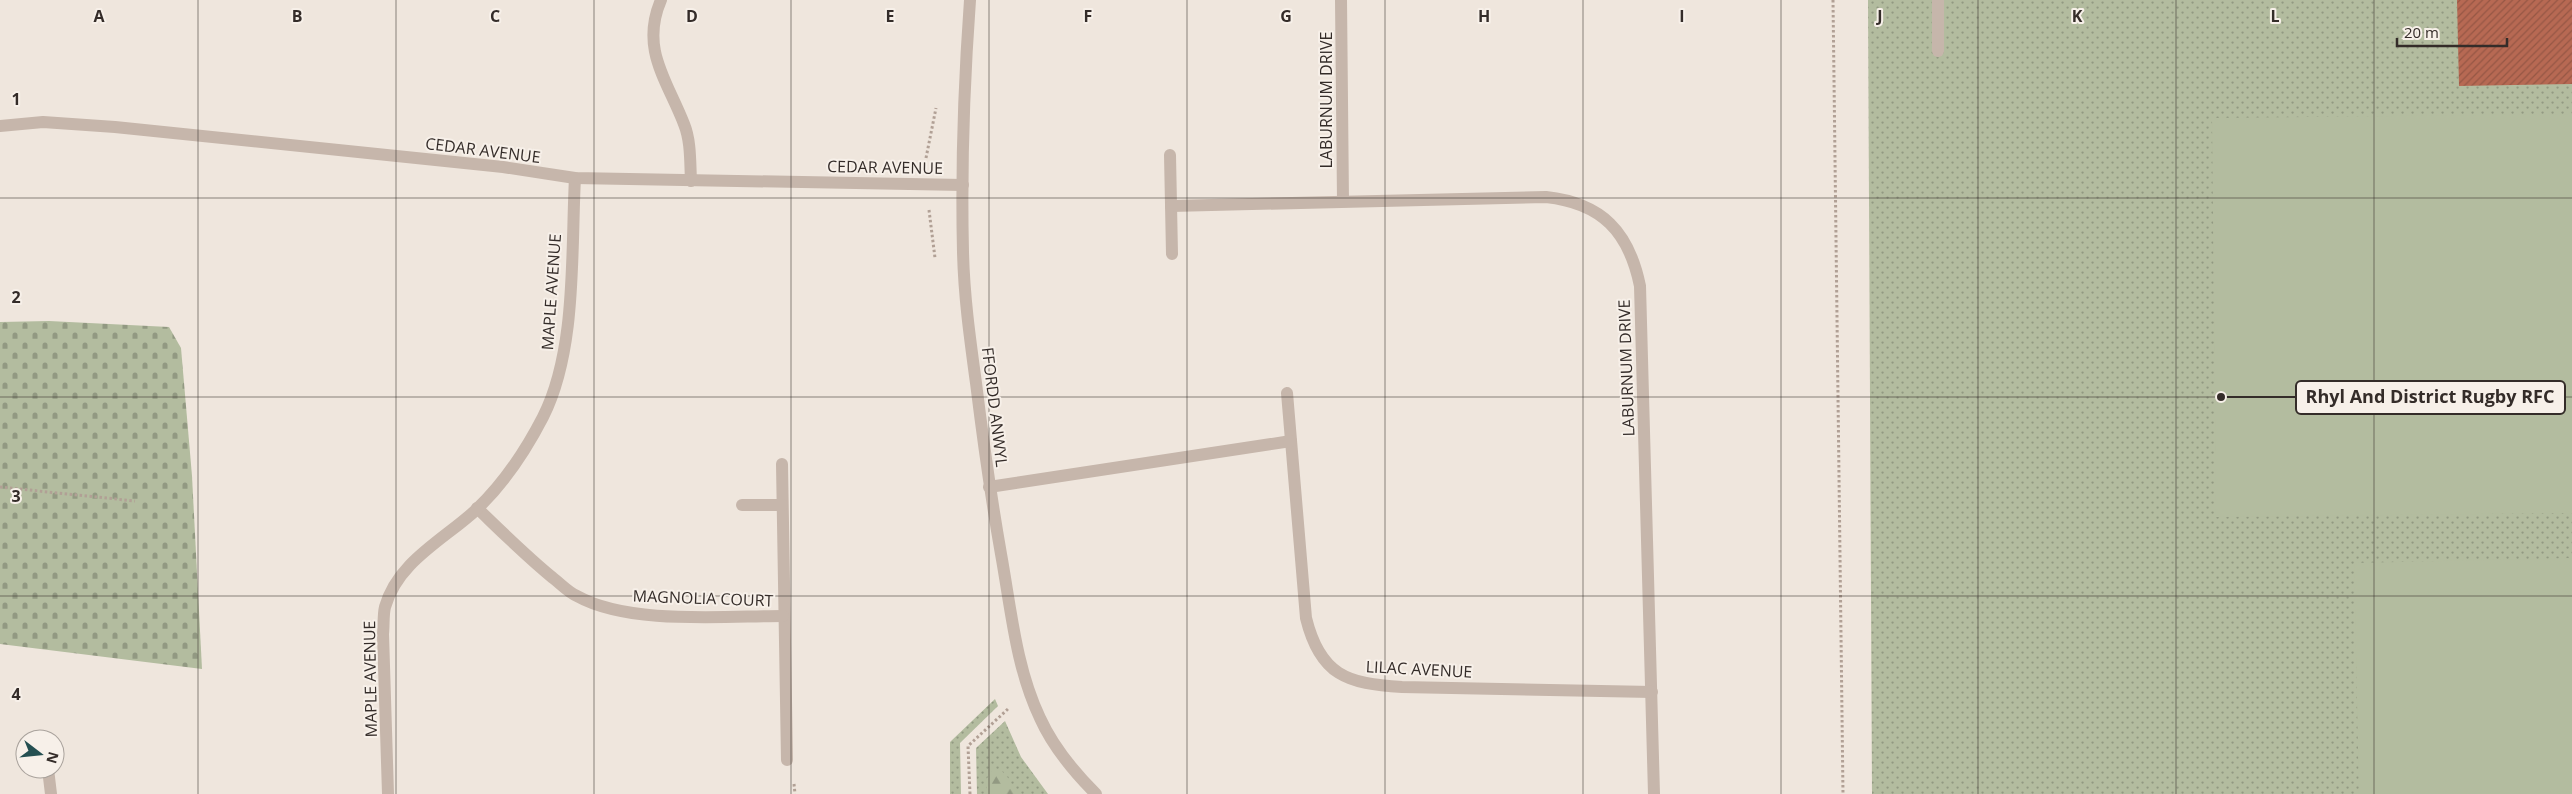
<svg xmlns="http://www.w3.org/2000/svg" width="2572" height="794" font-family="'Open Sans',sans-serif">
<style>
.green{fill:url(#green-dots)}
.forest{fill:url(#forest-firs)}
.cemetery{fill:url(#cemetery-stones)}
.pitch{fill:#b3bc9f}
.building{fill:url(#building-hatch)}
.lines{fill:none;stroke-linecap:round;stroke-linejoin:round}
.path{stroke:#b1a095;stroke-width:3;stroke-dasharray:2.5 2.5;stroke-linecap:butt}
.minor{stroke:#c6b6ab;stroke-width:12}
.grid{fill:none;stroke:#342c29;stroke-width:1;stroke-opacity:0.55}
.labels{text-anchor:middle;stroke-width:4;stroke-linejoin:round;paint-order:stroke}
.street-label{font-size:16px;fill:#342c29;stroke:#f7f0e9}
.grid-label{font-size:16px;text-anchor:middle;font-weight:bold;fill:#342c29;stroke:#f7f0e9;stroke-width:4;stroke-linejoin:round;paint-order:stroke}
.leader{fill:none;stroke:#342c29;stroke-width:2}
.callout-dot{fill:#342c29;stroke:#f7f0e9;stroke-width:2}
.callout{fill:#f7f0e9;stroke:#342c29;stroke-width:2}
.callout-label{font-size:18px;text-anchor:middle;font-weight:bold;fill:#342c29}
</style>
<defs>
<pattern id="green-dots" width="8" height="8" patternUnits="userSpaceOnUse" patternTransform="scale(1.25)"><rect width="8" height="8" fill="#b3bc9f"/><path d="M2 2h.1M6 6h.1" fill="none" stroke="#929982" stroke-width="1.8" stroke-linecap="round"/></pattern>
<pattern id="forest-firs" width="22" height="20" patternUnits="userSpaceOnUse" patternTransform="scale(1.25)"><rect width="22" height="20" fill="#b3bc9f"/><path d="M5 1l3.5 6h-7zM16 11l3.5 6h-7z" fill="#929982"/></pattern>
<pattern id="cemetery-stones" width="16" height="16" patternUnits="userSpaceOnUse" patternTransform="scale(1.25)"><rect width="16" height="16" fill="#b3bc9f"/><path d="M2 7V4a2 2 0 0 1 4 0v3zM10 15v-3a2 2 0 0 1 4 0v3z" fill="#929982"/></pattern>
<pattern id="building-hatch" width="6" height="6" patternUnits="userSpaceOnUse" patternTransform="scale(1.25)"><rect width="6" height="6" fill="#b76953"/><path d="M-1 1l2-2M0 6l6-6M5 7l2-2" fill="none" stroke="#965745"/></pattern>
</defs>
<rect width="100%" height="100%" fill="#efe6dd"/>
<g class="green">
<path d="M 1868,0 L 2572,0 L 2572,794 L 1872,794 Z"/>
<path d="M 995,699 L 998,706 L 960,743 L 961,794 L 950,794 L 950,742 Z"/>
<path d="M 1005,721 L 1021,757 L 1048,794 L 977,794 L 976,748 Z"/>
</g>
<path class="forest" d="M 993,769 L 1000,769 L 1009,779 L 1011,790 L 1021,794 L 987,794 L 986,780 Z"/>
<path class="cemetery" d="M 49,321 L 169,327 L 181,348 L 192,476 L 202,669 L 0,644 L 0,322 Z"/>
<g class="pitch">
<path d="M 2572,114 L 2572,513 L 2216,517 L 2212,118 Z"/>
<path d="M 2572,558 L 2572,794 L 2359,794 L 2354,563 Z"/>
</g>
<path class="building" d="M 2457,0 L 2572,0 L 2572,84 L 2459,86 Z"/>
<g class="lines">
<g class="path">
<path d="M 1833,0 L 1843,794"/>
<path d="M 926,158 L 936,108"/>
<path d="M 929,210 L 935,258"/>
<path d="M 0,487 L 135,501"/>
<path d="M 794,784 L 795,794"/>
<path d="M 970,794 L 968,746 L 1009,708"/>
</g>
<g class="minor">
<path d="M 661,0 C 640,49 667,80 684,124 C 691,141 690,162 691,181"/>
<path d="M 970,0 C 964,83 961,168 963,252 C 964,296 970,339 976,383 C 983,440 991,497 1001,554 C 1011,609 1016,668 1040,718 C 1053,747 1074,772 1096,794"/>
<path d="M 1341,0 L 1343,201"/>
<path d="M 1938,0 L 1938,51"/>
<path d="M 0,126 L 43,122 L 115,127 L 503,167 L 575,178 L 963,185"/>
<path d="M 1170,155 L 1172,254"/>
<path d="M 1171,206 L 1546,197 C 1602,203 1629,232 1640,286 L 1654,794"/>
<path d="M 1287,393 L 1306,618 C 1320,675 1347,684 1402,687 L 1652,692"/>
<path d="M 782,464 L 787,760"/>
<path d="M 989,487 L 1291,441"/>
<path d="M 742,505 L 782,505"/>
<path d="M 477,508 C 502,532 526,556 553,578 C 561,584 568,592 577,596 C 629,625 723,616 783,616"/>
<path d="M 48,769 L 51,794"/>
<path d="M 388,794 L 383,634 C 384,625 383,615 385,607 C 398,561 445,539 477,509 C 504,483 526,450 543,417 C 577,350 571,252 575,178"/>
</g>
</g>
<path class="grid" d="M 198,0 L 198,794M 396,0 L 396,794M 594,0 L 594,794M 791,0 L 791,794M 989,0 L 989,794M 1187,0 L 1187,794M 1385,0 L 1385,794M 1583,0 L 1583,794M 1781,0 L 1781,794M 1978,0 L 1978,794M 2176,0 L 2176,794M 2374,0 L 2374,794M 0,198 L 2572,198M 0,397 L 2572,397M 0,596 L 2572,596"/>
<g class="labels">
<g class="street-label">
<text transform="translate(1326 100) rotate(-90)" y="6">LABURNUM DRIVE</text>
<text transform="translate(483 150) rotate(7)" y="6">CEDAR AVENUE</text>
<text transform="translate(885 167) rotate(1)" y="6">CEDAR AVENUE</text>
<text transform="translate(551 292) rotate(-86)" y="6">MAPLE AVENUE</text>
<text transform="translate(1626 368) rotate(-92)" y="6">LABURNUM DRIVE</text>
<text transform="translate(995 407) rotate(83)" y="6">FFORDD ANWYL</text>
<text transform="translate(703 598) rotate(2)" y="6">MAGNOLIA COURT</text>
<text transform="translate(1419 669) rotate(3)" y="6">LILAC AVENUE</text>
<text transform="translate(370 679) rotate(-91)" y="6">MAPLE AVENUE</text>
</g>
</g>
<g class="grid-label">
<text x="99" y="22">A</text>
<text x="297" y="22">B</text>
<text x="495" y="22">C</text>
<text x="692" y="22">D</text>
<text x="890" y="22">E</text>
<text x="1088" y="22">F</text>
<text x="1286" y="22">G</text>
<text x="1484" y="22">H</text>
<text x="1682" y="22">I</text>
<text x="1880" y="22">J</text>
<text x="2077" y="22">K</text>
<text x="2275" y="22">L</text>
<text x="16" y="105">1</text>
<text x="16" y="303">2</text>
<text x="16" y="502">3</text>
<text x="16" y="700">4</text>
</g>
<path class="leader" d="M2221 397L2296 397"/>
<circle class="callout-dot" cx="2221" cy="397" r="5"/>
<rect class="callout" x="2296" y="381" width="269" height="33" rx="5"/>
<g class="callout-label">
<text x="2430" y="403">Rhyl And District Rugby RFC</text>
</g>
<g transform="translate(40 754) rotate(106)"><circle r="24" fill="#f7f0e9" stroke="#a9a29c"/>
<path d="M0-4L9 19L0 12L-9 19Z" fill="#244f51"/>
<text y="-8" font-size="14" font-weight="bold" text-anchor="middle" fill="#342c29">N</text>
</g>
<path d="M2397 38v8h110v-8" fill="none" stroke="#342c29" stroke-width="2.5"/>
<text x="2404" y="38" font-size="15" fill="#342c29" stroke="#f7f0e9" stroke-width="4" paint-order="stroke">20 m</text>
</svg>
